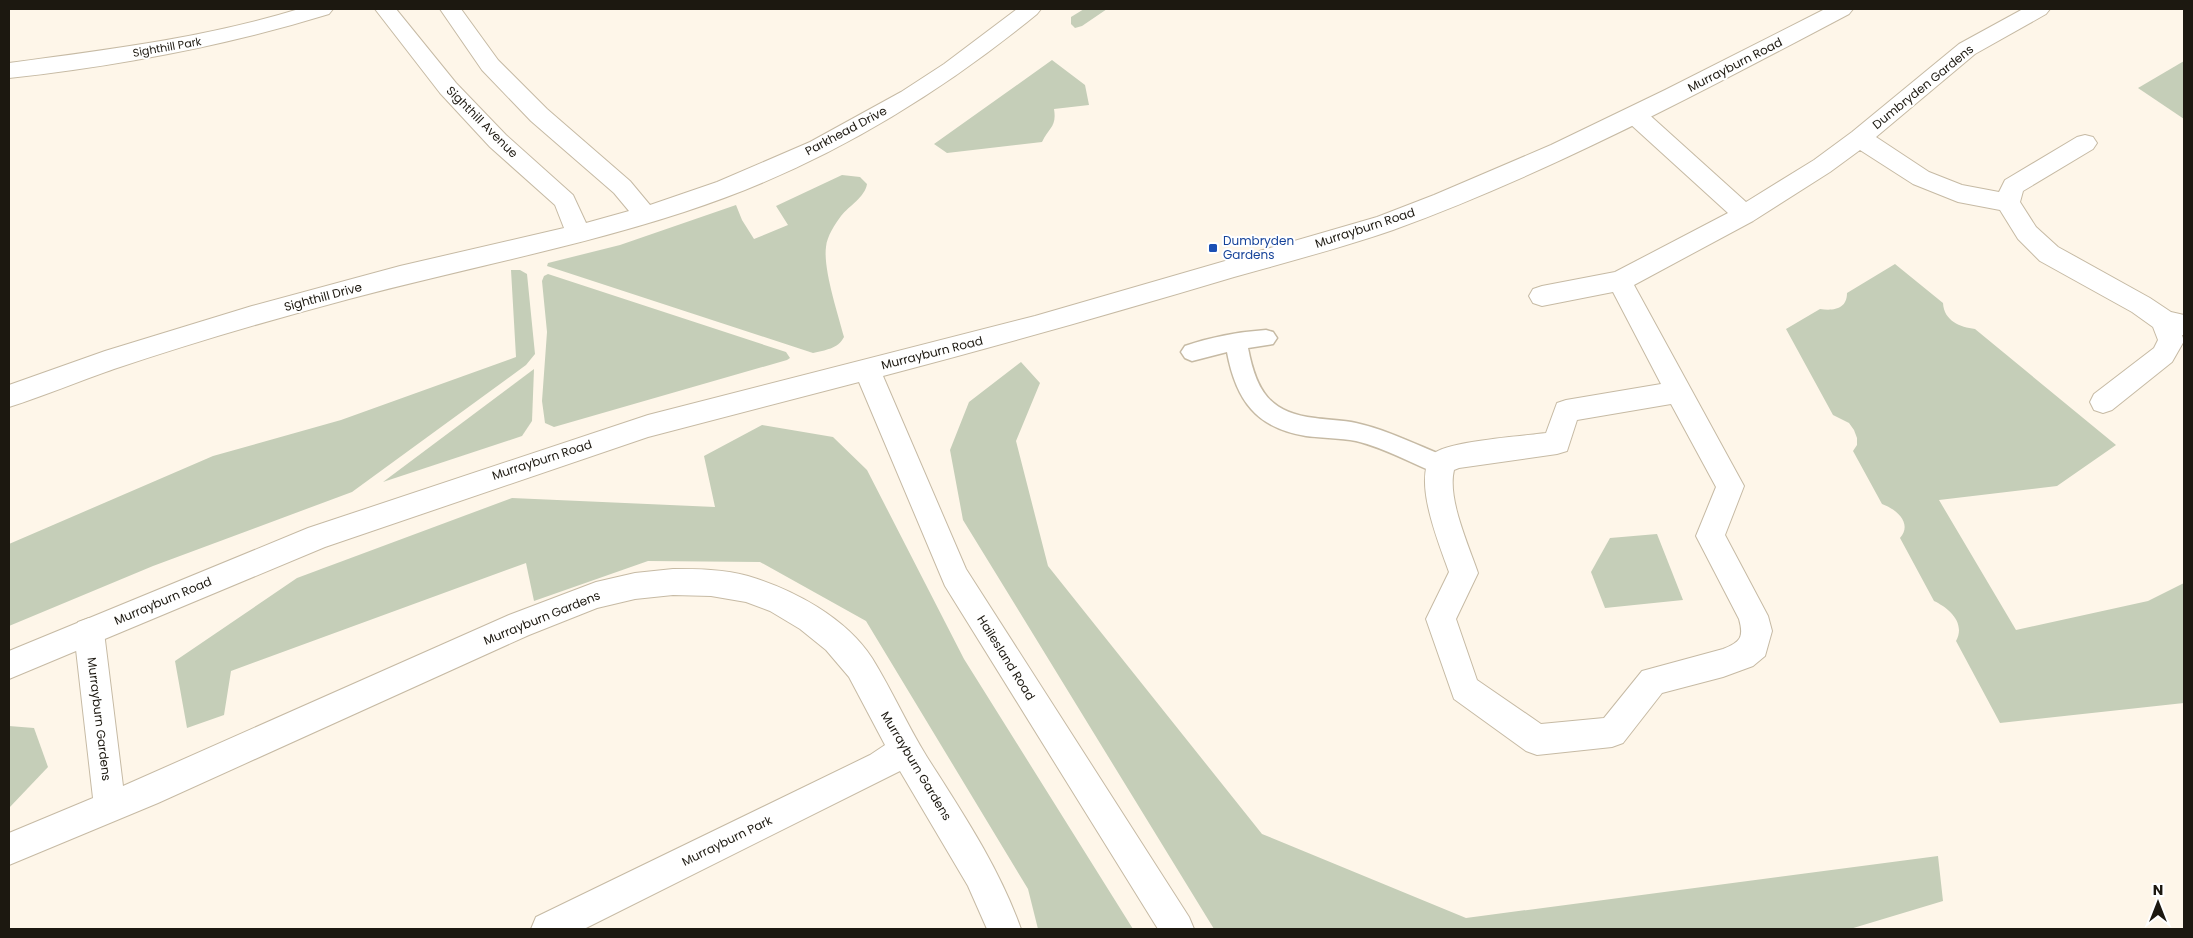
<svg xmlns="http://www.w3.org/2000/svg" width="2193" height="938" font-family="Poppins,sans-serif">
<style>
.green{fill:#c5ceb8}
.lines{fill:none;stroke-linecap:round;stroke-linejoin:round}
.lane-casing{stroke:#c6baa4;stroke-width:3}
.street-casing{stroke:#c6baa4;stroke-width:2}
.secondary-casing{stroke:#c6baa4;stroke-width:2}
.lane{fill:#fff;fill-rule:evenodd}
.street{fill:#fff;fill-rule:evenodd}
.secondary{fill:#fff;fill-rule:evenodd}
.transit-dot{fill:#1a4fb4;stroke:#fff;stroke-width:2}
.labels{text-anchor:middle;stroke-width:4;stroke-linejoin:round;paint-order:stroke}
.far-street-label{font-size:11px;fill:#1c1810;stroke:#fff}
.street-label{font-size:12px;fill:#1c1810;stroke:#fff}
.transit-label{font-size:12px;fill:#164399;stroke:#fff;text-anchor:start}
</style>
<rect width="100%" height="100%" fill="#fef6e9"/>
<g class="green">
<path d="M 1084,9 L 1107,9 L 1082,26 L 1075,28 L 1071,24 L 1071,17 Z"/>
<path d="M 1052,60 L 1085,85 L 1089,105 L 1054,109 C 1057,127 1049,127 1042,142 L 947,153 L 934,144 Z"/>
<path d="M 2184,61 L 2184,119 L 2138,88 Z"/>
<path d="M 842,175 L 860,177 L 867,184 C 865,197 849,206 841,216 C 835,224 827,236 826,247 C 823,269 838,314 844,337 C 838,349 825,350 813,353 L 547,266 L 548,263 L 620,245 L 736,205 L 742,220 L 754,239 L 788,225 L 776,206 Z"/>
<path d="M 1895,264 L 1943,303 C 1944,321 1960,327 1975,329 L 2116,445 L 2057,486 L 1939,500 L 2016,630 L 2148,601 L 2184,583 L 2184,703 L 2000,723 L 1956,641 C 1966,623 1949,608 1934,601 L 1900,538 C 1913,523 1896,509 1882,504 L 1853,451 L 1857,445 L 1857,438 L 1854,430 L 1849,423 L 1833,415 L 1786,329 L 1820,309 C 1834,311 1847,309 1847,293 Z"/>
<path d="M 511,270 L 520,270 L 527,274 L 535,354 L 526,365 L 352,492 L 153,566 L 9,626 L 9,544 L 213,456 L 341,420 L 516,357 Z"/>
<path d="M 548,274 L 786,352 L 790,358 L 787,360 L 554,427 L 545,423 L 542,401 L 547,332 L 542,281 L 544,276 Z"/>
<path d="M 1021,362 L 1040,383 L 1016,441 L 1048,566 L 1262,834 L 1466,918 L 1938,856 L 1943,901 L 1850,929 L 1214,929 L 963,520 L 950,450 L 969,402 Z"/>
<path d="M 534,369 L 532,421 L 522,436 L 383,482 Z"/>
<path d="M 762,425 L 833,437 L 867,470 L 964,659 L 1133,929 L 1038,929 L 1028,889 L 866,621 L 760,562 L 648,561 L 534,601 L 526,563 L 231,671 L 224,715 L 187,728 L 175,661 L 297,578 L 512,498 L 715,507 L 704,456 Z"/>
<path d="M 1657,534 L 1683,600 L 1605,608 L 1591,572 L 1610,538 Z"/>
<path d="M 9,726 L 34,728 L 48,767 L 9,808 Z"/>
</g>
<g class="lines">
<defs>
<path id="lane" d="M 1266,330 L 1273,332 L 1277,338 L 1273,344 L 1248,348 C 1256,390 1269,413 1315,418 C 1328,420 1343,420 1356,423 C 1388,430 1419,446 1449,458 L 1452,465 L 1449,472 L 1441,475 C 1412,464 1386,448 1356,441 C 1340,438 1323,438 1306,436 C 1256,428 1236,400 1227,352 L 1192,361 L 1185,358 L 1181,352 L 1185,346 C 1211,337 1238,332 1266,330 Z"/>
<g id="street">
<path d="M 299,9 L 333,9 L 329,14 C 225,46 117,66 9,78 L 9,63 C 106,50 205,38 299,9 Z"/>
<path d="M 375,9 L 396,9 L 456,83 L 506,135 L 573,195 L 586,223 L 629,211 L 614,193 L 531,121 L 482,70 L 440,9 L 461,9 L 498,60 L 547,109 L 630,181 L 650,205 L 717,182 L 810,142 L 901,92 L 944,64 L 1017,9 L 1041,9 L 1037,14 C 932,100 814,170 684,212 C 574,248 461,269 349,299 C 270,320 191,343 114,369 C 79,381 44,396 9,407 L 9,385 L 105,351 L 252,306 L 400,266 L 564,228 L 555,205 L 490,147 L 440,93 Z"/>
<path d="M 2023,9 L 2050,9 L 2046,14 L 1975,54 L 1876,137 L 1929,172 L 1962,185 L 1999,192 L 2005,180 L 2077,137 L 2085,135 L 2093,137 L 2097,143 L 2093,149 L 2023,191 L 2020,202 L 2036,227 L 2058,247 L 2150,298 L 2171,312 L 2184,315 L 2184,335 L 2182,335 L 2184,341 L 2172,362 L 2112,410 L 2103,413 L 2094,410 L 2090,402 L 2094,394 L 2154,348 L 2158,340 L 2153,327 L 2132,312 L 2040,261 L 2018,239 L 2000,210 L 1958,202 L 1913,184 L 1860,150 L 1830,172 L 1753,221 L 1634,285 L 1744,486 L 1725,535 L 1768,616 L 1772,631 L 1765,656 L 1753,666 L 1723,677 L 1662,693 L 1623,743 L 1612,747 L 1537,755 L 1526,751 L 1454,699 L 1426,619 L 1449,572 C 1440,546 1411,478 1433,454 C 1447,441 1525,436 1546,433 L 1557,403 L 1566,400 L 1661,384 L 1613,292 L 1542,306 L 1533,303 L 1529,296 L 1533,289 L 1542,286 L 1615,272 L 1728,213 L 1628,122 L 1625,116 L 1628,110 L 1636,108 L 1644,110 L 1746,202 L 1814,160 L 1852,132 L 1959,44 ZM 1671,404 L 1716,487 L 1696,536 L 1739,619 C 1744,637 1741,642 1723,649 L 1642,671 L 1604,718 L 1541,724 L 1477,680 L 1456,619 L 1478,573 C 1469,546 1447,499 1454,470 L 1459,468 L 1557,454 L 1567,451 L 1577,420 Z"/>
<path d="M 673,569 C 698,569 724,569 748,576 C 794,590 845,617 872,658 C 892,690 907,725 927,757 C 962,812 999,867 1021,929 L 987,929 L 968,886 L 900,771 L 584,929 L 531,929 L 536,917 L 870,755 L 885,745 L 849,677 L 826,650 L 800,629 L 770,611 L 746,602 L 711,596 L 673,595 L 635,599 L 597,608 L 529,635 L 158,803 L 9,865 L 9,833 L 93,798 L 74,632 L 78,622 L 89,618 L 100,622 L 104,632 L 123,786 L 509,615 L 596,582 L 635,573 Z"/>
</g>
<path id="secondary" d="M 1825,9 L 1853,9 L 1849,14 C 1701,92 1552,172 1393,230 C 1341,248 1287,262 1234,277 C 1117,312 1001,345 883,376 L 966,569 L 1189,917 L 1194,929 L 1158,929 L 945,586 L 859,382 L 648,437 L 325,547 L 9,679 L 9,651 L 308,528 L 648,415 L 1035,316 L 1377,217 L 1434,195 L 1551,145 L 1665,90 Z"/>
</defs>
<use href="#lane" class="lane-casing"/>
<use href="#street" class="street-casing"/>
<use href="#secondary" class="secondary-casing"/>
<use href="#lane" class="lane"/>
<use href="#street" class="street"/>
<use href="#secondary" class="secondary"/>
</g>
<rect class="transit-dot" x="1208" y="243" width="10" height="10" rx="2.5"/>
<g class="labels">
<g class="far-street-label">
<text transform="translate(167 47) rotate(-10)" y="4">Sighthill Park</text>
</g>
<g class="street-label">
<text transform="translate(1735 65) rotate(-27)" y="4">Murrayburn Road</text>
<text transform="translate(1923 87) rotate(-39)" y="4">Dumbryden Gardens</text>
<text transform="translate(482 122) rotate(45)" y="4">Sighthill Avenue</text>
<text transform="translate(846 131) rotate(-28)" y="4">Parkhead Drive</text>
<text transform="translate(1365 228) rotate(-18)" y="4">Murrayburn Road</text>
<text transform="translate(323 297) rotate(-15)" y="4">Sighthill Drive</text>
<text transform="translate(932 353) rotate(-14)" y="4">Murrayburn Road</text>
<text transform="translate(542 460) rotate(-18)" y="4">Murrayburn Road</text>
<text transform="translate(163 601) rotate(-23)" y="4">Murrayburn Road</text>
<text transform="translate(542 618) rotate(-22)" y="4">Murrayburn Gardens</text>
<text transform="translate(1006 658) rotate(58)" y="4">Hailesland Road</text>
<text transform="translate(99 719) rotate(83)" y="4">Murrayburn Gardens</text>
<text transform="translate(916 766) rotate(59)" y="4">Murrayburn Gardens</text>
<text transform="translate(727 841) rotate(-26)" y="4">Murrayburn Park</text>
</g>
<g class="transit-label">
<text x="1223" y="245">Dumbryden<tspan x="1223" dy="14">Gardens</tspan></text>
</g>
</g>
<rect width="2193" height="938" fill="none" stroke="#1c1810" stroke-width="20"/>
<g transform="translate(2158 903)" stroke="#ffffff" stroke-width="4" paint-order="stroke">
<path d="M0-4L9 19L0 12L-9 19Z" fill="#1c1810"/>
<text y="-8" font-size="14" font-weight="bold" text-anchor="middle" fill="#1c1810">N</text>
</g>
</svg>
